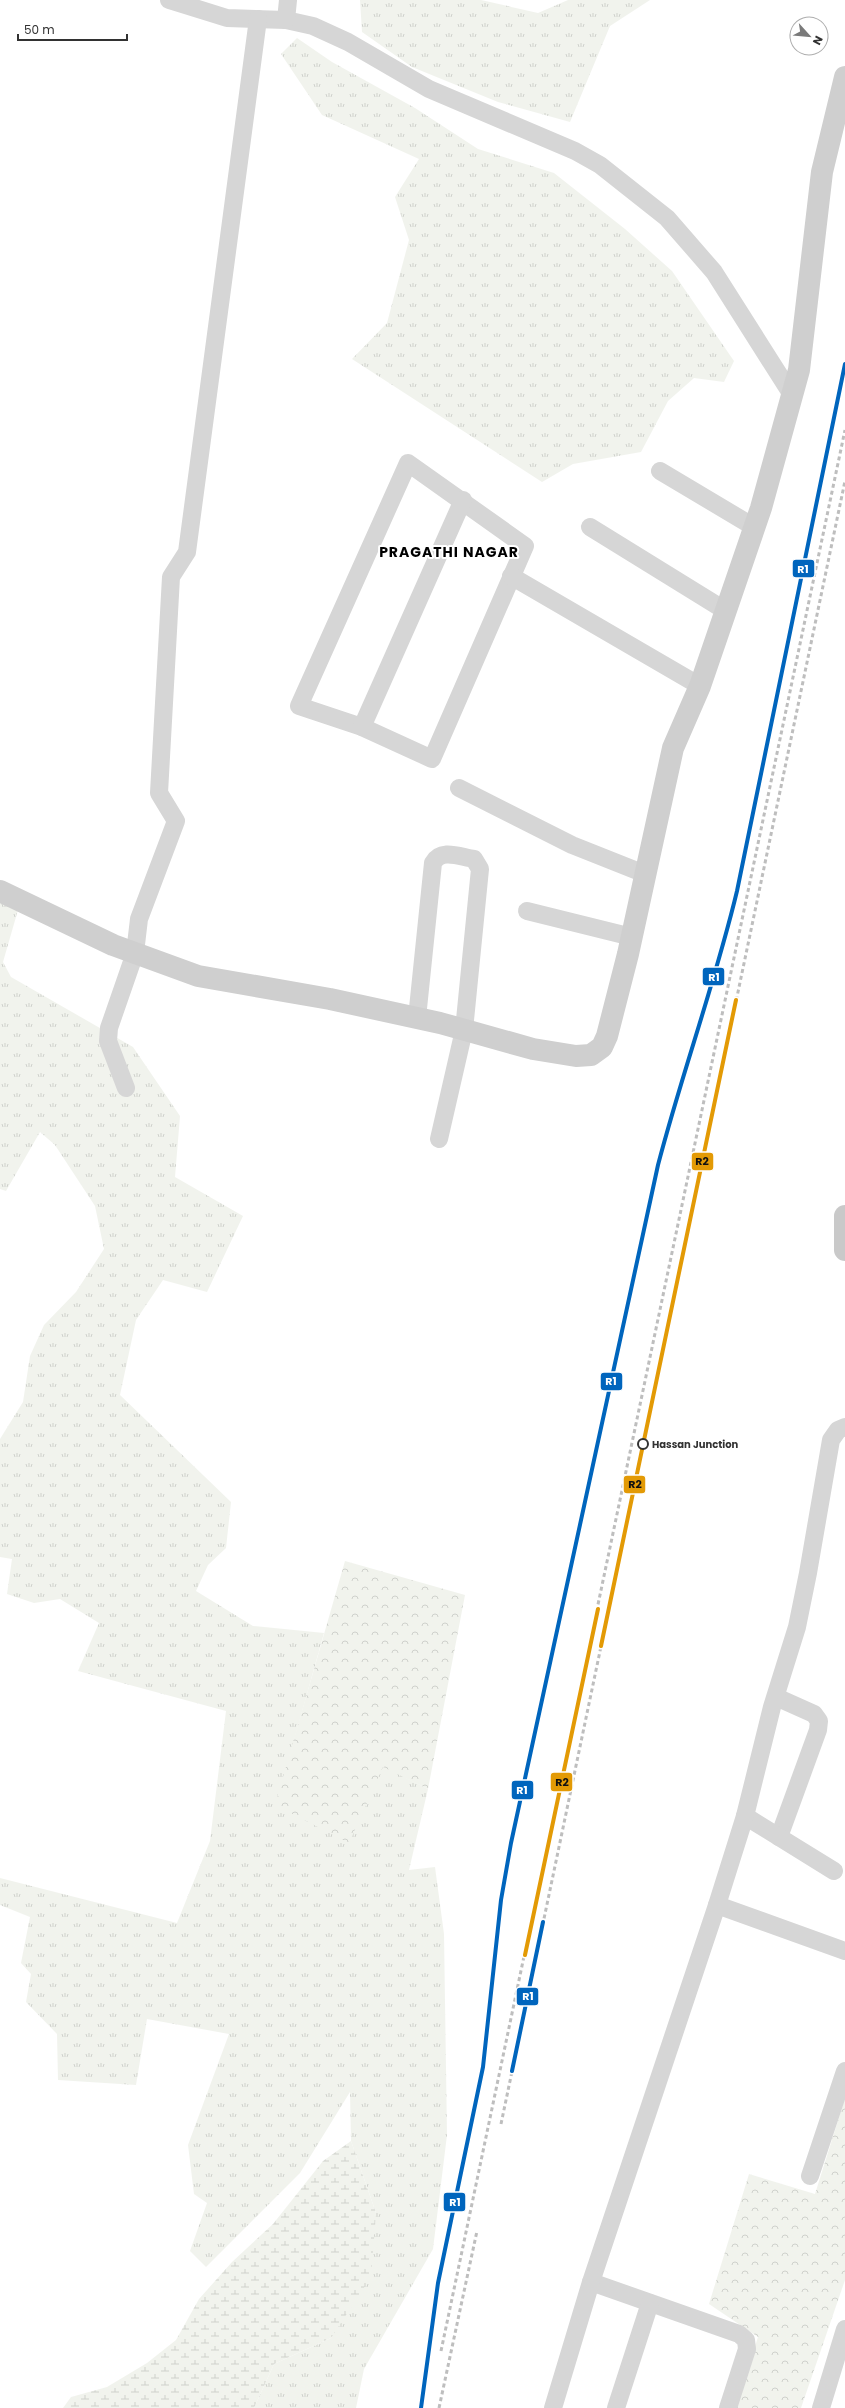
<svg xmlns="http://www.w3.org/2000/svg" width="845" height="2408" font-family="Poppins,sans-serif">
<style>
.grass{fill:url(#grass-tufts)}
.forest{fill:url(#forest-crowns)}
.wetland{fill:url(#wetland-marsh)}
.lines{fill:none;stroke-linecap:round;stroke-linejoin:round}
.street{stroke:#d6d6d6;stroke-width:18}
.secondary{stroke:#cfcfcf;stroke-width:22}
.primary{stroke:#c9c9c9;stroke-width:22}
.rail{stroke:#bebebe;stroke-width:3;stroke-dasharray:4 3;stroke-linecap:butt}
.rail-1-casing{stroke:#fff;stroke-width:7}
.rail-2-casing{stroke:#fff;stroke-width:7}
.rail-1{stroke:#0065bd;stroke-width:4}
.rail-2{stroke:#e39a05;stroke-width:4}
.stop-dot{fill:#fff;stroke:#323232;stroke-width:2}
.labels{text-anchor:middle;stroke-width:4;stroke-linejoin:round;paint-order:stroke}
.stop-label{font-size:10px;font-weight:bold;fill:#323232;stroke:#fff;text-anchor:start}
.district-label{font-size:14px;font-weight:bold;letter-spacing:1px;fill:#000;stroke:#fff}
.line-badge{stroke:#fff;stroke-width:1.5}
.badge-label{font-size:11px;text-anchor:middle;font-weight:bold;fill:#fff}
.pale-badge-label{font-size:11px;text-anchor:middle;font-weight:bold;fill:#111}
</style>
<defs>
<pattern id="grass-tufts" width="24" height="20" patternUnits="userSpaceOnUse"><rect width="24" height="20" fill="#f1f3ed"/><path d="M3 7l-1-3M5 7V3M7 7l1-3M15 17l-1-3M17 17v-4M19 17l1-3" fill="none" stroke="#cfd1cc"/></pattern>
<pattern id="forest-crowns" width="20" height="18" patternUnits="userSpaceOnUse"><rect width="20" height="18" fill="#f1f3ed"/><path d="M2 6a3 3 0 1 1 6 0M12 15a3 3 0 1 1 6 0" fill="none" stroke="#cfd1cc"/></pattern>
<pattern id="wetland-marsh" width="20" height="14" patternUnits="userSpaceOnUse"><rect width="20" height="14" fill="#f1f3ed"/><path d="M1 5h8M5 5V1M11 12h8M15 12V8" fill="none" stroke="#cfd1cc"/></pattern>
</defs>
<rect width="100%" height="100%" fill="#fff"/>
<g class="grass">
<path d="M 360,0 L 481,0 L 538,13 L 568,0 L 650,0 L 610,26 L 570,122 L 498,102 L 412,67 L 362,32 Z"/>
<path d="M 297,38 L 332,62 L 415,108 L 478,149 L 554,173 L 625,229 L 672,271 L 734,361 L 724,382 L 694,378 L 668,401 L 641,452 L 573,464 L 542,482 L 352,359 L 387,323 L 409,240 L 395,197 L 419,159 L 322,115 L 281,54 Z"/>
<path d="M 0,901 L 18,910 L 3,962 L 11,977 L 133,1047 L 180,1116 L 175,1177 L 243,1216 L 207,1292 L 163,1280 L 136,1320 L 120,1395 L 231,1502 L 226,1548 L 208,1565 L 196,1591 L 253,1626 L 324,1633 L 276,1805 L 383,1766 L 428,1789 L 409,1870 L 435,1867 L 444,1934 L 447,2135 L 433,2249 L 364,2369 L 356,2408 L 254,2408 L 274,2364 L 331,2338 L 376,2213 L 351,2141 L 350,2092 L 300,2173 L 206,2267 L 190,2251 L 207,2203 L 194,2194 L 188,2145 L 229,2034 L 147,2019 L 136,2085 L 58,2080 L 57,2034 L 26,2002 L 31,1974 L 21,1963 L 30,1917 L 0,1905 L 0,1878 L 177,1923 L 210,1841 L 226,1711 L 78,1671 L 99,1623 L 60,1599 L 34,1603 L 7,1594 L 12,1559 L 0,1557 L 0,1439 L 23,1402 L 30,1356 L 44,1325 L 76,1292 L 104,1249 L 95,1206 L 55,1145 L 40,1132 L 6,1191 L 0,1189 Z"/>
</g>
<g class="forest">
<path d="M 345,1561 L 465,1595 L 428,1789 L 383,1767 L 349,1843 L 275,1805 Z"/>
<path d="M 845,2098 L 845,2280 L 801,2408 L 735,2408 L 758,2337 L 709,2304 L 749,2174 L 815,2194 Z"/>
</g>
<path class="wetland" d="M 351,2141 L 376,2213 L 371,2277 L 331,2338 L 274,2364 L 254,2408 L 63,2408 L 71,2397 L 107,2387 L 147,2363 L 176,2340 L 199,2299 L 232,2262 L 273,2224 L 323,2161 Z"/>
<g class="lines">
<g class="street">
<path d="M 169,0 L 227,18 L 286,20 L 313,26 L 348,42 L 429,89 L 575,151 L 600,165 L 667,218 L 714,272 L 792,395"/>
<path d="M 286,20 L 288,0"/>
<path d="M 408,463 L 525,546 L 432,759 L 362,727 L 299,706 Z"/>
<path d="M 660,471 L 754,527"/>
<path d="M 590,527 L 726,611"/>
<path d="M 511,576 L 700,686"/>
<path d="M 362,727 L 463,500"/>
<path d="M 459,788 L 572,845 L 645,874"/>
<path d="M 527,911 L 632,937"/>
<path d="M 417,1018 L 433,863 C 441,848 460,857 474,859 L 480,869 L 464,1030 L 439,1139"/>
<path d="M 126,1088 L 108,1041 L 109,1028 L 135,953 L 139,919 L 176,821 L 159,793 L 171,577 L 187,552 L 258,19"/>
<path d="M 776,1697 L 814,1714 L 819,1721 L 818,1730 L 779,1837"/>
<path d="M 745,1816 L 834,1871"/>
<path d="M 717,1905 L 845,1951"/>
<path d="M 810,2176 L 845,2071"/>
<path d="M 591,2282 L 739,2334 L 746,2340 L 747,2349 L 728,2408"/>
<path d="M 553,2408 L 591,2282 L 717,1905 L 745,1816 L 772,1707 L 797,1627 L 808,1573 L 831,1440 L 838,1430 L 845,1427"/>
<path d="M 616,2408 L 650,2303"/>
<path d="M 821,2408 L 845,2329"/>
</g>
<path class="secondary" d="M 0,891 L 113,945 L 198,976 L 330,999 L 440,1023 L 533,1049 L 576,1056 L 591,1055 L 602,1047 L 607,1036 L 628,954 L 673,748 L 700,686 L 761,508 L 799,370 L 822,172 L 845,77"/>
<path class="primary" d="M 845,1216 L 845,1250"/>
<g class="rail">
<path d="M 501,2124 L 845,481"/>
<path d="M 441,2351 L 845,430"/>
<path d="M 421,2408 L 438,2283 L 483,2067 L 501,1900 L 511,1843 L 658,1165 C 682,1073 715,983 737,891 L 845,364"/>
<path d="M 439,2408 L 477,2231"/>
</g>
<defs>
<g id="rail-1">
<path d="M 512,2071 L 543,1922"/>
<path d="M 421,2408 L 438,2283 L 483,2067 L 501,1900 L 511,1843 L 658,1165 C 682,1073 715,983 737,891 L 845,364"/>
</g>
<g id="rail-2">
<path d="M 601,1646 L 736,1000"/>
<path d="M 525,1955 L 598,1609"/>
</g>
</defs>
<use href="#rail-1" class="rail-1-casing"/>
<use href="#rail-2" class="rail-2-casing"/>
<use href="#rail-1" class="rail-1"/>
<use href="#rail-2" class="rail-2"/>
</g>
<circle class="stop-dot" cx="643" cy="1444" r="5"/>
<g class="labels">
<g class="stop-label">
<text x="652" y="1448">Hassan Junction</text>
</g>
<g class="district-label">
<text x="449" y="557">PRAGATHI NAGAR</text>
</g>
</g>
<g class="line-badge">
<rect x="792" y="559" width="23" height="19" rx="4" fill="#0065bd"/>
<rect x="702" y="967" width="23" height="19" rx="4" fill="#0065bd"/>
<rect x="691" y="1152" width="23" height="19" rx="4" fill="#e39a05"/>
<rect x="600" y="1372" width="23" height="19" rx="4" fill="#0065bd"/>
<rect x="623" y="1475" width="23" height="19" rx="4" fill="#e39a05"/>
<rect x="550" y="1772" width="23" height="20" rx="4" fill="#e39a05"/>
<rect x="511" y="1780" width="23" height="20" rx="4" fill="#0065bd"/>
<rect x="516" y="1987" width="23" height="19" rx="4" fill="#0065bd"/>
<rect x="443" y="2192" width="23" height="20" rx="4" fill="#0065bd"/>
</g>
<g class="badge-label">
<text x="803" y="573">R1</text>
<text x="714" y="981">R1</text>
<text x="611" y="1385">R1</text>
<text x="522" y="1794">R1</text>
<text x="528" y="2000">R1</text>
<text x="455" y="2206">R1</text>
</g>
<g class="pale-badge-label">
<text x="702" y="1165">R2</text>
<text x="635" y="1488">R2</text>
<text x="562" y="1786">R2</text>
</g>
<g transform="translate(809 36) rotate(117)"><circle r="19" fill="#ffffff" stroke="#adadad"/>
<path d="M0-3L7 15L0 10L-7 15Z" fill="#7a7a7a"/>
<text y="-6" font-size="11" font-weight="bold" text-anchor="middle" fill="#323232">N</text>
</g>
<path d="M18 34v6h109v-6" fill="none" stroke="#323232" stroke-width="2"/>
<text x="24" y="34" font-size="12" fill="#323232" stroke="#ffffff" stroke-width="3" paint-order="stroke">50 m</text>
</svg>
